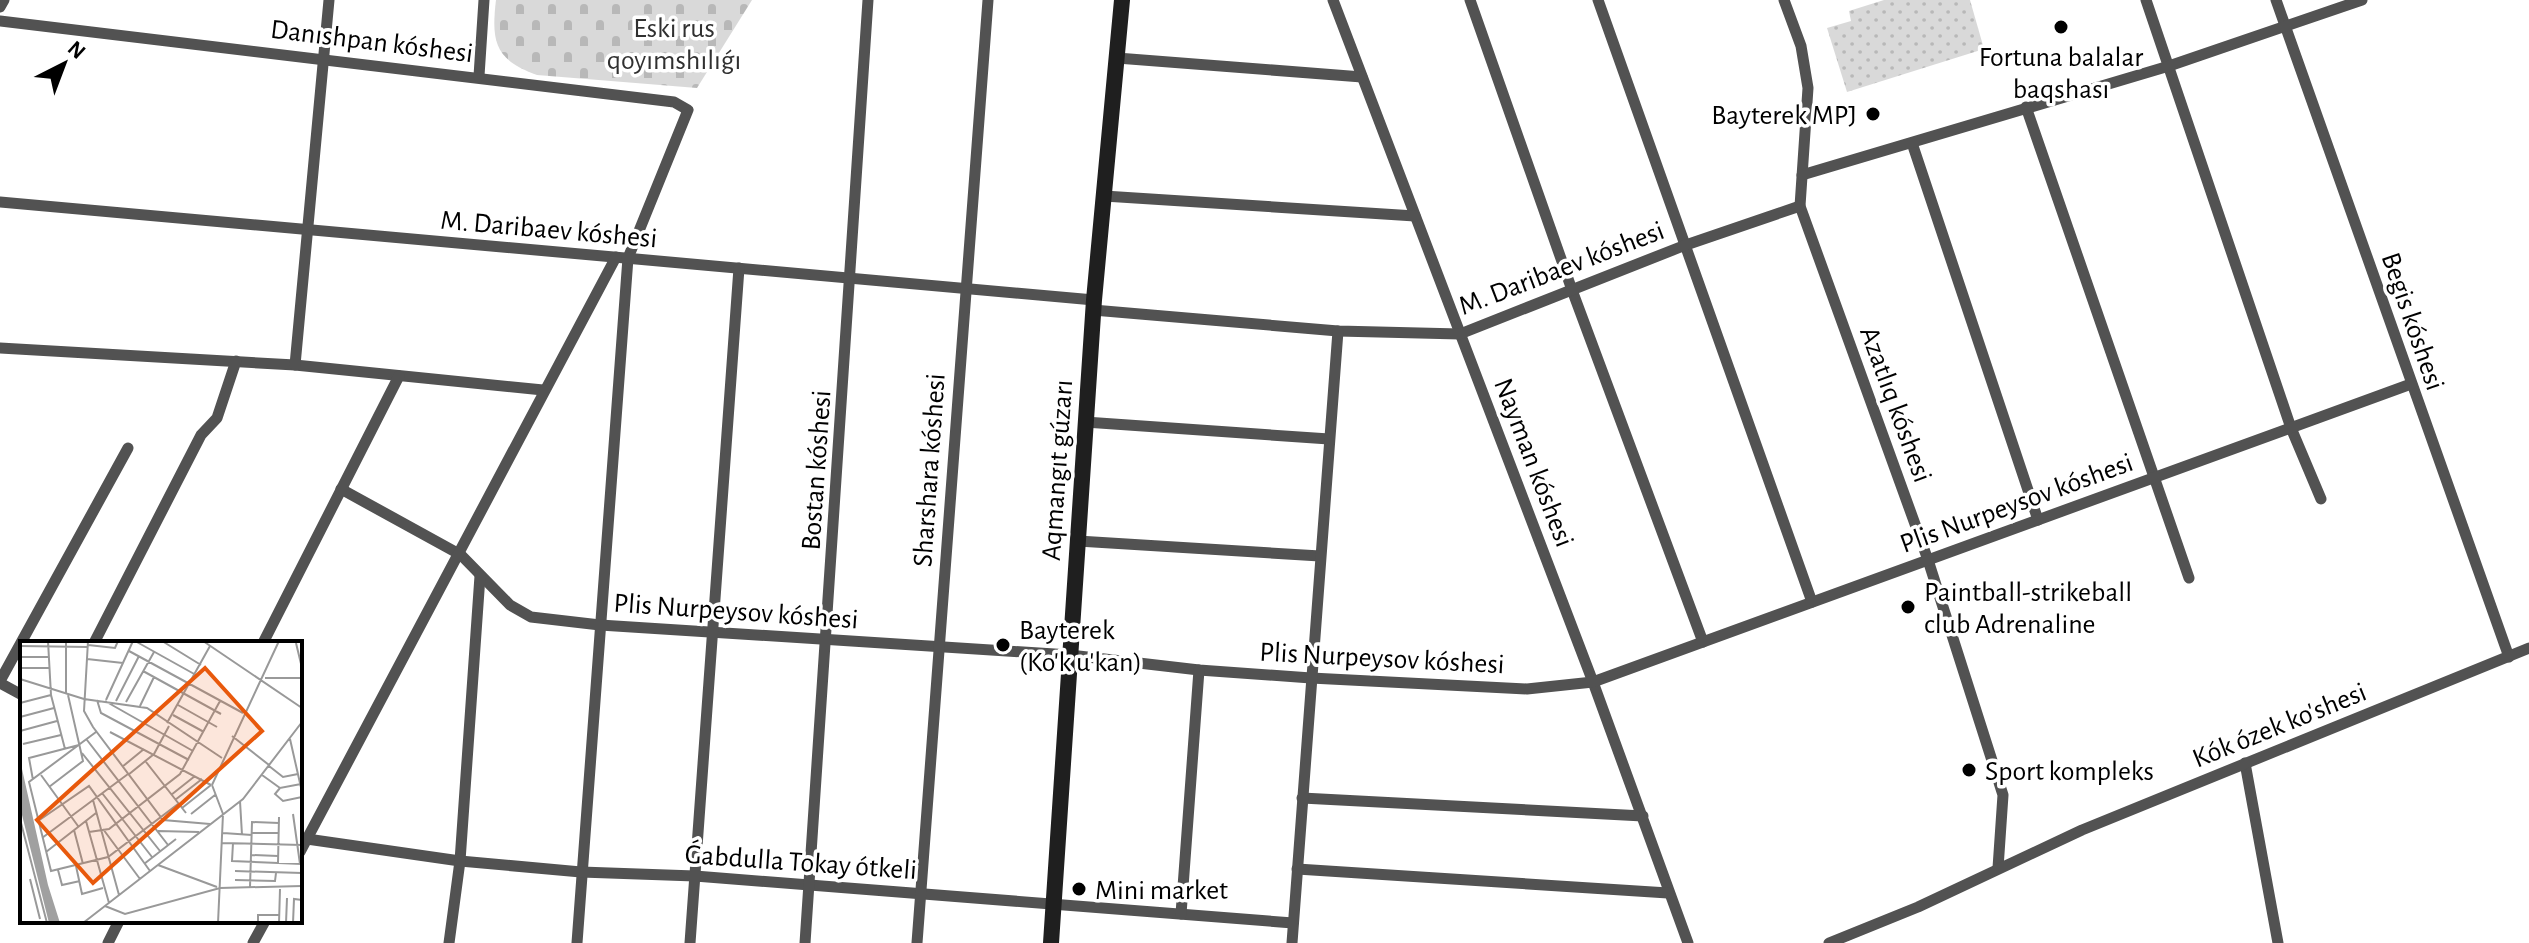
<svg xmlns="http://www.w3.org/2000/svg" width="2529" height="943" font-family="'Alegreya Sans',sans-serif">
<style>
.grass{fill:url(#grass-dots)}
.cemetery{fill:url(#cemetery-stones)}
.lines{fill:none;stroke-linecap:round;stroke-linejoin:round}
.street{stroke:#525252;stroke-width:11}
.secondary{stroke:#1f1f1f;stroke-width:16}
.poi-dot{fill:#000;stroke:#fff;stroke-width:3}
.labels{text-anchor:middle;stroke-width:7;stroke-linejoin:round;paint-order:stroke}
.park-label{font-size:28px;fill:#303030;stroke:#fff}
.street-label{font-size:28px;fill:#000;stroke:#fff}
.poi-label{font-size:28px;fill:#000;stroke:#fff;text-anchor:start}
.inset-road{fill:none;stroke:#999;stroke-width:2}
.view{fill:#e8590c;fill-opacity:0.15;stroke:#e8590c;stroke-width:4}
.inset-edge{fill:none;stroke:#000;stroke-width:4}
</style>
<defs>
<pattern id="grass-dots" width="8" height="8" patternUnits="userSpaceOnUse" patternTransform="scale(2)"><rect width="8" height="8" fill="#d9d9d9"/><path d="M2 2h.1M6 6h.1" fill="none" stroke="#b8b8b8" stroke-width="1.8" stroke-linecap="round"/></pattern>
<pattern id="cemetery-stones" width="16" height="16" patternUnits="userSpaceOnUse" patternTransform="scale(2)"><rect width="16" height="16" fill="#d9d9d9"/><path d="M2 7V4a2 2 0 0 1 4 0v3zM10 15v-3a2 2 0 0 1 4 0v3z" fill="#b8b8b8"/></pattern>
</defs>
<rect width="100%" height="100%" fill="#fff"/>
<path class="grass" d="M 1884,0 L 1970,0 L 1984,49 L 1847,92 L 1827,28 L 1851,21 L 1849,11 Z"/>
<path class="cemetery" d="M 496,0 L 752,0 L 697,88 L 537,75 C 495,60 491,42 496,0 Z"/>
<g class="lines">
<g class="street">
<path d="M 1333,0 L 1593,682 L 1688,943"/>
<path d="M 1470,0 L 1572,290 L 1703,642"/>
<path d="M 1598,0 L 1812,602"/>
<path d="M 1784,0 L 1801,46 L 1808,88 L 1800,206 L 1928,560 L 2003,795 L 1998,868"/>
<path d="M 2146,0 L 2291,428 L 2321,499"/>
<path d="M 2276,0 L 2509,657"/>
<path d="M 0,7 L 4,0"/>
<path d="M 0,21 L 674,102 L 688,110 L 628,258 L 577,943"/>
<path d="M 1117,58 L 1362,77"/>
<path d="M 479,76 L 484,0"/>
<path d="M 2026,107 L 2189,578"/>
<path d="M 1912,143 L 2038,520"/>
<path d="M 1802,175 L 2169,66 L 2362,0"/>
<path d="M 1104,196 L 1415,216"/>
<path d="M 0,202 L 1094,300"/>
<path d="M 1093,310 L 1338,331 L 1460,334 L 1683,246 L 1800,206"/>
<path d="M 0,348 L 295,365 L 543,390"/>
<path d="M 295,365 L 329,0"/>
<path d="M 1085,422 L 1329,439"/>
<path d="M 341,489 L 461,555 L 510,605 L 531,617 L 600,625 L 1070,655 L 1199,670 L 1311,678 L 1527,689 L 1593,682 L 2411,384"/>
<path d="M 1078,541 L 1320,556"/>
<path d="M 94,643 L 201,435 L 217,418 L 236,361"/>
<path d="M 263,643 L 399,376"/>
<path d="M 0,681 L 128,448"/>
<path d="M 0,683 L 22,695"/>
<path d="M 2245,763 L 2278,943"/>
<path d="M 1302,798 L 1643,816"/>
<path d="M 300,838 L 460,861 L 581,872 L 695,876 L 1293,923"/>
<path d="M 300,852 L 616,257"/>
<path d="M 1297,869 L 1668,893"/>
<path d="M 1181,914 L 1199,670"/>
<path d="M 108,943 L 119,921"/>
<path d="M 253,943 L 265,921"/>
<path d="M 449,943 L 460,861 L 480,576"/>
<path d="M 690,943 L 739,268"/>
<path d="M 805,943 L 868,0"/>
<path d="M 917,943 L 988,0"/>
<path d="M 1292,943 L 1338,331"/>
<path d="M 1829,943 L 1918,907 L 2082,830 L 2529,648"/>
</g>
<path class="secondary" d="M 1051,943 L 1094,300 L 1122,0"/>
</g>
<g class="poi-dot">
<circle cx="2061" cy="27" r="8"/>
<circle cx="1873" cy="114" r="8"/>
<circle cx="1908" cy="607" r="8"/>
<circle cx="1003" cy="645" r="8"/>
<circle cx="1969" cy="770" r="8"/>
<circle cx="1079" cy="889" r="8"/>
</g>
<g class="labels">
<g class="park-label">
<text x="674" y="37">Eski rus<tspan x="674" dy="32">qoyımshılıǵı</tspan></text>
</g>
<g class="street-label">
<text transform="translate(372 40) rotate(7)" y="10">Danıshpan kóshesi</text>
<text transform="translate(549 228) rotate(5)" y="10">M. Daribaev kóshesi</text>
<text transform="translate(1561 267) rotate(-21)" y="10">M. Daribaev kóshesi</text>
<text transform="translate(2414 321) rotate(71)" y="10">Begis kóshesi</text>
<text transform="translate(1897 404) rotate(70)" y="10">Azatlıq kóshesi</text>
<text transform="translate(1535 462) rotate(69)" y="10">Nayman kóshesi</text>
<text transform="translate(815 470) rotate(-86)" y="10">Bostan kóshesi</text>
<text transform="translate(928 470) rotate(-86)" y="10">Sharshara kóshesi</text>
<text transform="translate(1056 470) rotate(-86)" y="10">Aqmangıt gúzarı</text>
<text transform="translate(2016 502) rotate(-20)" y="10">Plis Nurpeysov kóshesi</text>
<text transform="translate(736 610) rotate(4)" y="10">Plis Nurpeysov kóshesi</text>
<text transform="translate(1382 657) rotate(3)" y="10">Plis Nurpeysov kóshesi</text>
<text transform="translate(2279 724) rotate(-22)" y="10">Kók ózek ko'shesi</text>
<text transform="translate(801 861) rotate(4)" y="10">Ǵabdulla Tokay ótkeli</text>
</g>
<g class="poi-label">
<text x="2061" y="66" text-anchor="middle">Fortuna balalar<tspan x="2061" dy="32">baqshası</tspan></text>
<text x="1857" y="124" text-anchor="end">Bayterek MPJ</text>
<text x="1924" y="601">Paintball-strikeball<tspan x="1924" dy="32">club Adrenaline</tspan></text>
<text x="1019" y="639">Bayterek<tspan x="1019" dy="32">(Ko'k u'kan)</tspan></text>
<text x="1985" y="780">Sport kompleks</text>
<text x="1095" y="899">Mini market</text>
</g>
</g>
<g transform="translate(20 641)">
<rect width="282" height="282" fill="#fff"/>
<path d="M 0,119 L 28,244 L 40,282 L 29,282 L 0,166 Z" fill="#a0a0a0"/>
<path class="inset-road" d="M 28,0 L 31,54 L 45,108M 46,0 L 46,52M 68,0 L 64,70 L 73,86 L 143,179 L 190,183M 115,0 L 176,34M 142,0 L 181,24M 183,0 L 282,67M 276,2 L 282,27M 68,4 L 95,7 L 98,0M 0,5 L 68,6M 109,10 L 223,72M 0,16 L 29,16M 67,18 L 103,22M 0,27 L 29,27M 123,30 L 201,73M 245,37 L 282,37M 0,38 L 64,58 L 127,67 L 202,117M 77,59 L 81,72 L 169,119M 86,59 L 113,0M 85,60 L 173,110M 96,60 L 119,15M 106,61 L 134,11M 0,62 L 31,54M 158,64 L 197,86M 120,65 L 134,36M 153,74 L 184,91M 0,76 L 34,67M 147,82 L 190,5M 0,90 L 37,80M 76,91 L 9,141 L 31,230 L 88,216 L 158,163M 90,91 L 191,144M 212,95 L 249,124M 270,98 L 282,151M 67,99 L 148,204M 3,103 L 41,94M 62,112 L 140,210M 126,121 L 166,172M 249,125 L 263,136 L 278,133M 102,126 L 124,108M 21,134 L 58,185M 108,134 L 134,113 L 149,85M 242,134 L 260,147 L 281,143M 13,139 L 9,117 L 59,104M 192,144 L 259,0M 192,144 L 203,173M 29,146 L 63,120 L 48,54M 260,147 L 255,153 L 263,160 L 282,156M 82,152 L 132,216M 151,154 L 175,135M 73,159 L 99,254M 155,159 L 182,138M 220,160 L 222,194M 162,167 L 191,144M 171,173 L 195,154M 273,173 L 280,223M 0,178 L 27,282M 18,180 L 69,145 L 130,230M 66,180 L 89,262M 83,188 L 120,238M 54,189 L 63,223M 138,190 L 179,191M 69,191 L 89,188 L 160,133 L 200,60M 203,192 L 232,194M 232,192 L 259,192M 22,197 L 108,133M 202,202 L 282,204M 213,202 L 212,220 L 282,223M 26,211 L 76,172M 231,214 L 258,215M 258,222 L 259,176M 124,223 L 156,198M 138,224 L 197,246M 56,225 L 62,253 L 83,247M 38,229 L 42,244 L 60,240M 215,230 L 282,232M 10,238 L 20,278M 215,239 L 255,240 L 256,232M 230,246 L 232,181 L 259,182M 85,265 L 105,273 L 200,247 L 282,245M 63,282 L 223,158 L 282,81M 198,282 L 203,173M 238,282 L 238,274 L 259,274M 259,282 L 260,248M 266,282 L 267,257M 273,282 L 274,258 L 282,259"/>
<path class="view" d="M 185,27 L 242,90 L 73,242 L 17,179 Z"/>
<rect width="282" height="282" class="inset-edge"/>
</g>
<g transform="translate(64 64) rotate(42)" stroke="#ffffff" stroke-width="6" paint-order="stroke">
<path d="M0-6L14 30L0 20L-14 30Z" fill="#000000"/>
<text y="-12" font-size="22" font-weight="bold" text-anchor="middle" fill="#000000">N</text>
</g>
</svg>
